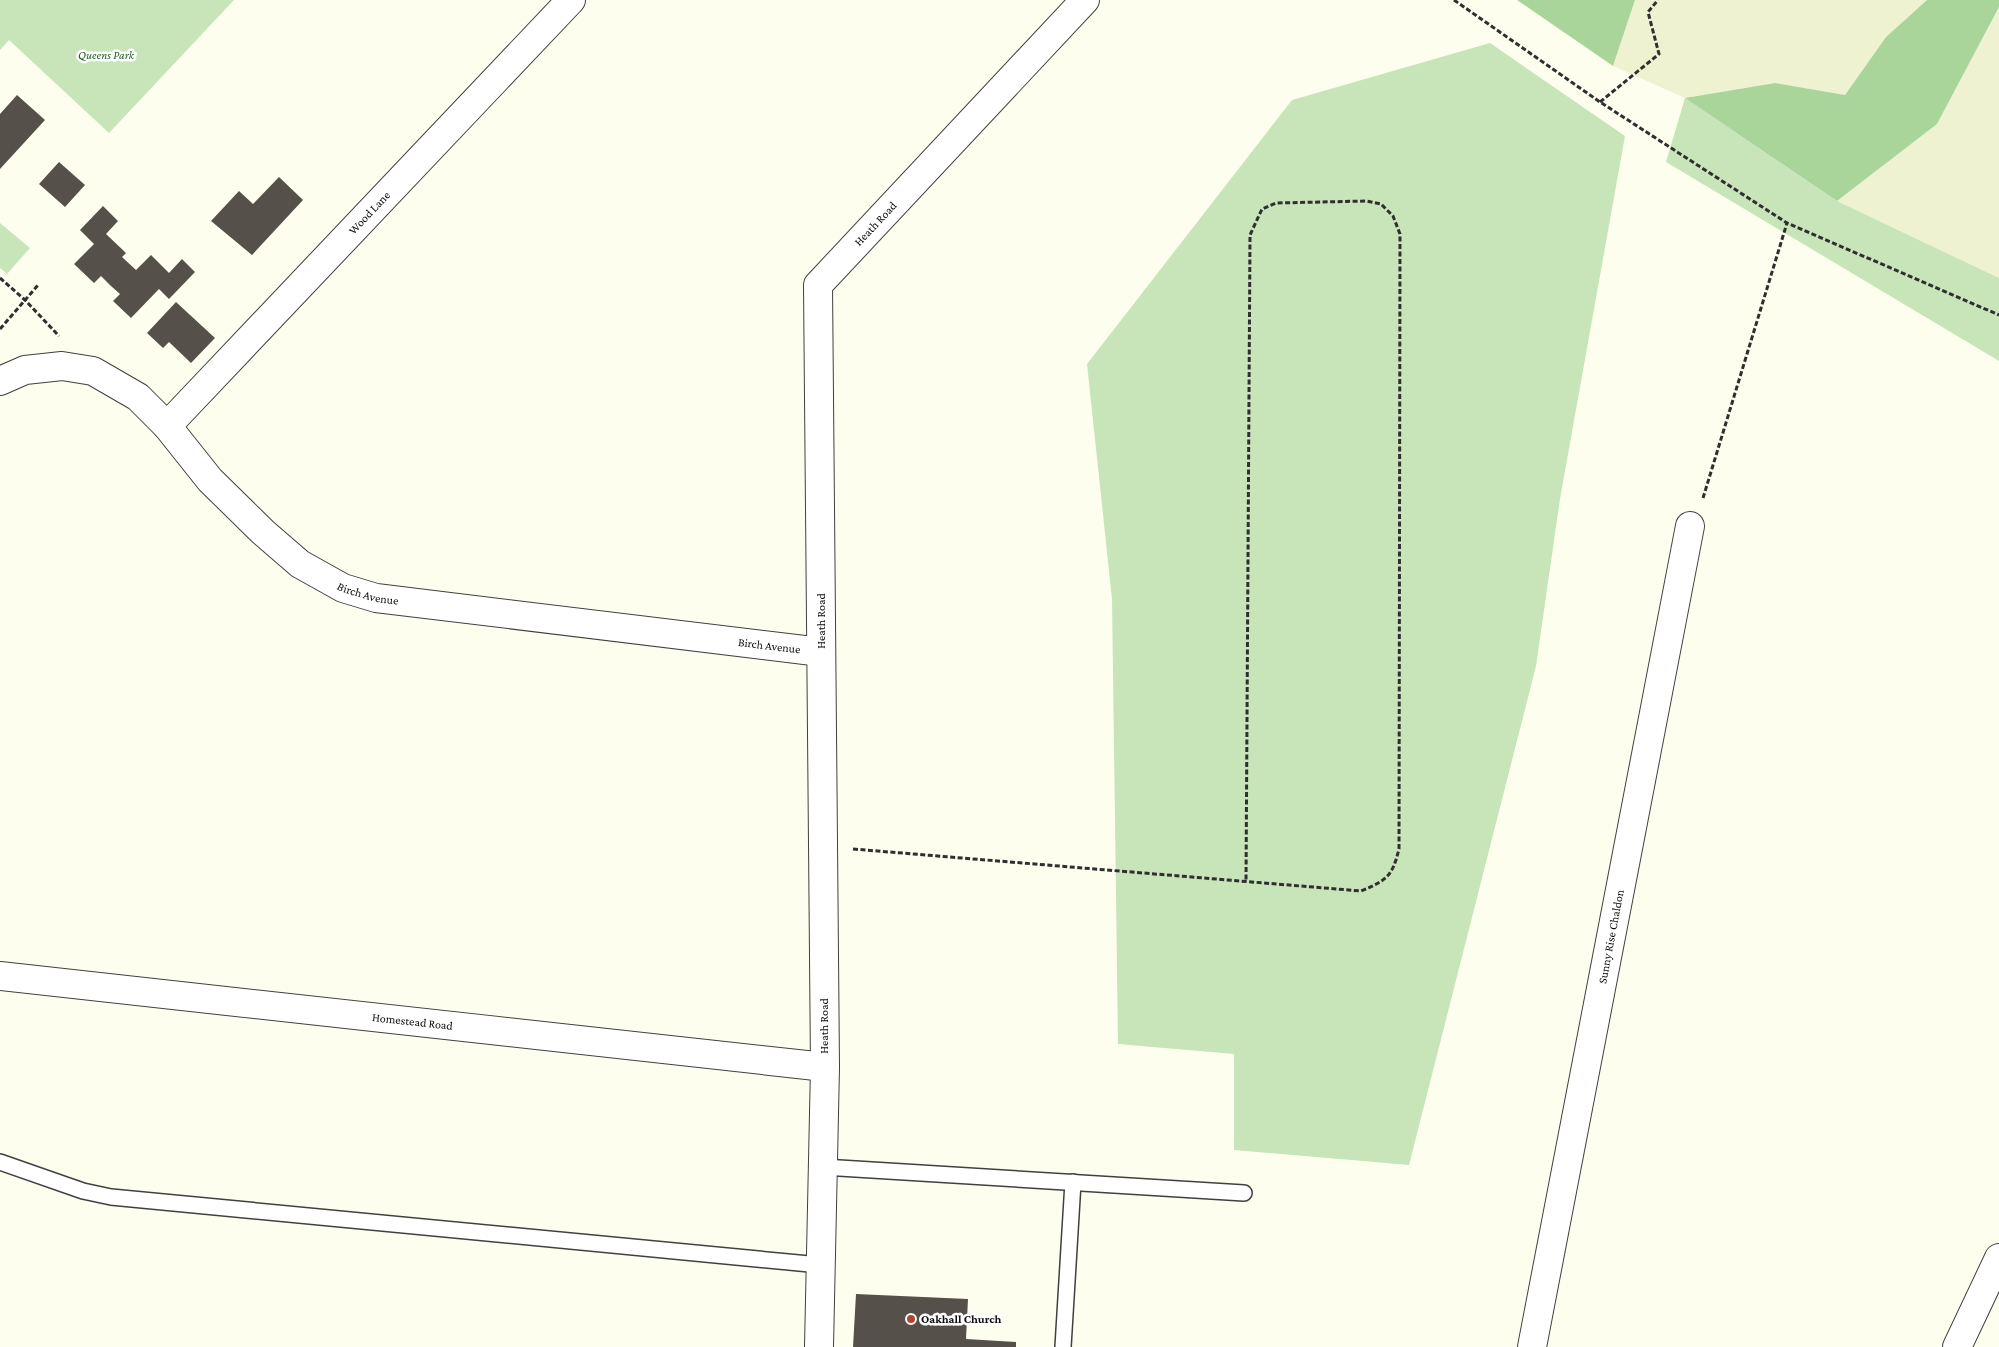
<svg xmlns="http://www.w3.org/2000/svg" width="1999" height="1347" font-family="'Crimson Pro',serif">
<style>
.farmland{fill:#eef2d0}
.green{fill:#c8e5ba}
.forest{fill:#a9d59b}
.building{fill:#55504a}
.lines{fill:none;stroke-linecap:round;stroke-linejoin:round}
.service-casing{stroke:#404040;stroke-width:18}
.minor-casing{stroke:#404040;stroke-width:30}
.path{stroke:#2f2f2f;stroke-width:3;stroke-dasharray:5 2.5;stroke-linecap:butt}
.service{stroke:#fff;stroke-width:15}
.minor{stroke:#fff;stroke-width:28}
.poi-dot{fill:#b14430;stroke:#fff;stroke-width:2}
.labels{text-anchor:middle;stroke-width:5;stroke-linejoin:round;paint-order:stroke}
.park-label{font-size:12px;font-style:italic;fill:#235f23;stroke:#fff}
.street-label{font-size:12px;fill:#0d0d0d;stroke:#fff}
.poi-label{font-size:12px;font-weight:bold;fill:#0d0d0d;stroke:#fff;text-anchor:start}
</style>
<rect width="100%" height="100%" fill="#fefeee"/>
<g class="farmland">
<path d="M 1635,0 L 1927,0 L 1886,37 L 1845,95 L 1775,83 L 1685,98 L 1613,66 Z"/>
<path d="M 1999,7 L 1999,278 L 1837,201 L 1937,124 Z"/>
</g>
<g class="green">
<path d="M 0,0 L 234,0 L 109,133 L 9,40 L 0,50 Z"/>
<path d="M 1490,43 L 1625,136 L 1560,499 L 1536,666 L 1409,1165 L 1234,1150 L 1234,1054 L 1118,1044 L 1112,599 L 1087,364 L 1292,100 Z"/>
<path d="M 1685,98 L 1837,201 L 1999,278 L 1999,361 L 1666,162 Z"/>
<path d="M 0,223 L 30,248 L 7,274 L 0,268 Z"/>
</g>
<g class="forest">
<path d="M 1517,0 L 1635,0 L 1613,66 Z"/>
<path d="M 1927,0 L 1999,0 L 1999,7 L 1937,124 L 1837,201 L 1685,98 L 1775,83 L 1845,95 L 1886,37 Z"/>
</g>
<g class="building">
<path d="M 17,95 L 45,120 L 0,169 L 0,114 Z"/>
<path d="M 59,162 L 85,185 L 65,207 L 39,184 Z"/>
<path d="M 279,177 L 303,200 L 252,255 L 211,221 L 239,191 L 253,204 Z"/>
<path d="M 103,206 L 118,221 L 106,234 L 126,253 L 122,257 L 136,270 L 151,255 L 169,273 L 182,259 L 195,272 L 169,299 L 159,289 L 131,318 L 113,301 L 120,294 L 111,286 L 101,276 L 94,283 L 74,264 L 94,244 L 80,230 Z"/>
<path d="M 176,302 L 215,338 L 191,363 L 169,342 L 163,348 L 147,333 Z"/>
<path d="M 856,1294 L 968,1299 L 966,1339 L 1016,1342 L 1016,1347 L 853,1347 Z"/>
</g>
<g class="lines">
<defs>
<g id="service">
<path d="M 0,1162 L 83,1191 L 111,1197 L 820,1265"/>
<path d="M 823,1167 L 1244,1193"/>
<path d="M 1063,1347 L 1073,1182"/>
</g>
<g id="minor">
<path id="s1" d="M 0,381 L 25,370 L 62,366 L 93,371 L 138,397 L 167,426 L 210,480 L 263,532 L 300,564 L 343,588 L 376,598 L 821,652"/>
<path id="s2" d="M 167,426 L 571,0"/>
<path id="s3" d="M 0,976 L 825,1067"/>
<path id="s4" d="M 819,1347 L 825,1067 L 818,285 L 1085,0"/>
<path id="s5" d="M 1532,1347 L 1690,526"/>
<path d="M 1957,1347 L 1999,1258"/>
</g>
</defs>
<use href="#service" class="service-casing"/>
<use href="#minor" class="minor-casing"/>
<g class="path">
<path d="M 1454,0 L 1600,102 L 1787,223 L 1999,315"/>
<path d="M 1600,102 L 1659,54 L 1648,12 L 1658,0"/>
<path d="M 0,278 L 25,300 L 59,336"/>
<path d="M 0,329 L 39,284"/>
<path d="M 1703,498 L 1787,223"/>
<path d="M 853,849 L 1361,891 C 1387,880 1392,877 1399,849 L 1400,234 L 1393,216 L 1381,204 L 1366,201 L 1276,203 L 1262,209 L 1250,235 L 1246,881"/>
</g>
<use href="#service" class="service"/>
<use href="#minor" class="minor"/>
</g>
<circle class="poi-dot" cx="911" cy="1319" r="5"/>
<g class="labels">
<g class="park-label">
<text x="106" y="59">Queens Park</text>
</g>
<g class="street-label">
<text dy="4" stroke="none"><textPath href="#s2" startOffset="294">Wood Lane</textPath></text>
<text dy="4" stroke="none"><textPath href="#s4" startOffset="1146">Heath Road</textPath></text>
<text dy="4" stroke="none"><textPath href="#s1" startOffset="456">Birch Avenue</textPath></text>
<text transform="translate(821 621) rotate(-90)" y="4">Heath Road</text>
<text dy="4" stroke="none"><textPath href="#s1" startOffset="861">Birch Avenue</textPath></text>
<text dy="4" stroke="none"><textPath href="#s5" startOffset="418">Sunny Rise Chaldon</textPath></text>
<text dy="4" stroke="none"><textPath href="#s3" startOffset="415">Homestead Road</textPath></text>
<text transform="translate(824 1026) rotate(-90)" y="4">Heath Road</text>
</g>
<g class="poi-label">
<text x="921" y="1323">Oakhall Church</text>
</g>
</g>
</svg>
